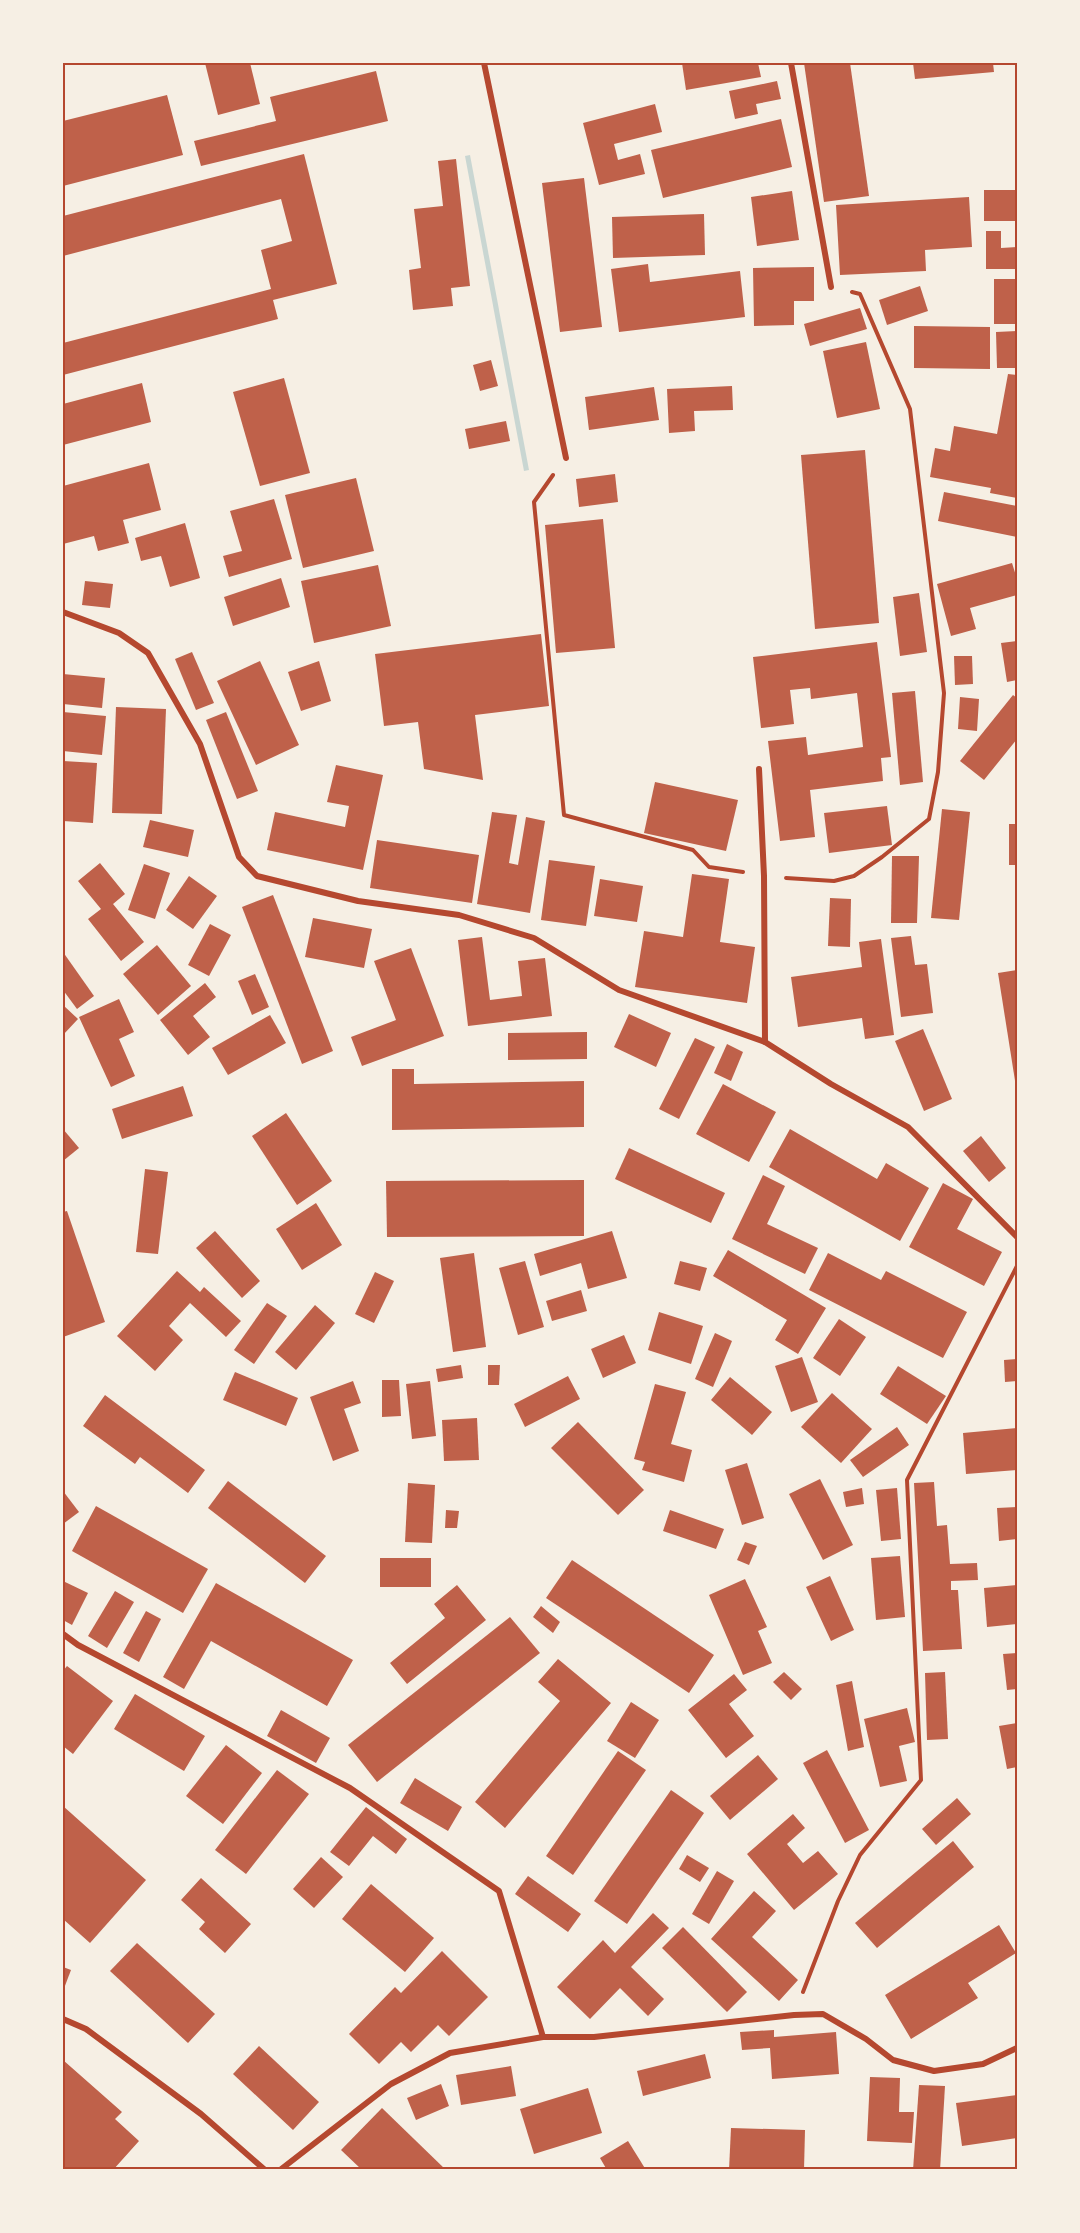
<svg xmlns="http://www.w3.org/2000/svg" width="1080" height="2233" font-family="Montserrat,sans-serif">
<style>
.water{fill:#c9d6d2}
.building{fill:#bf614a}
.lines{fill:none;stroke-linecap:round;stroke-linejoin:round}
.path{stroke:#b5482f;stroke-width:4}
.minor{stroke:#b5482f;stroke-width:6}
.neatline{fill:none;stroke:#b5482f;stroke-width:2}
</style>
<rect width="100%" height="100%" fill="#f6efe4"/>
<path class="water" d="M 470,155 L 529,470 L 524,471 L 465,156 Z"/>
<g class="building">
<path d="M 205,63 L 250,63 L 260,104 L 218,115 Z"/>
<path d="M 682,63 L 758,63 L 761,77 L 686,90 Z"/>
<path d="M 804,63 L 850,63 L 869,196 L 824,202 Z"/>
<path d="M 913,63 L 993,63 L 994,72 L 915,79 Z"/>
<path d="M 376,71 L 388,121 L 201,166 L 194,141 L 276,121 L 270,97 Z"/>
<path d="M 777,81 L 781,99 L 756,104 L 758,114 L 735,119 L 729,91 Z"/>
<path d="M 167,95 L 183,155 L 63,186 L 63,121 Z"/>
<path d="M 655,104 L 662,132 L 614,144 L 618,160 L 640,154 L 645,174 L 599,185 L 583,123 Z"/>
<path d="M 781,119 L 792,167 L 663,198 L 651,150 Z"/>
<path d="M 304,154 L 337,284 L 273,300 L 278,319 L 63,375 L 63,343 L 271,289 L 261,250 L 292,241 L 281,199 L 63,256 L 63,216 Z"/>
<path d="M 456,159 L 470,286 L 451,288 L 453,306 L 413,310 L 409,270 L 421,268 L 414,209 L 443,206 L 438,161 Z"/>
<path d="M 584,178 L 602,327 L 560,332 L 542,183 Z"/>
<rect x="984" y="190" width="33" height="31"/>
<path d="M 792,191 L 799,240 L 757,246 L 751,197 Z"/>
<path d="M 969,197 L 972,247 L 925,250 L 926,271 L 840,275 L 836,205 Z"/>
<path d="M 704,214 L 705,255 L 613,258 L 612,217 Z"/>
<path d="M 986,231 L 1001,231 L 1001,248 L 1017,247 L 1017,269 L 986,269 Z"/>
<path d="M 648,264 L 650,282 L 740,271 L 745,317 L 619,332 L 611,269 Z"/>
<path d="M 814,267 L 814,301 L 794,301 L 794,325 L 754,326 L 753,268 Z"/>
<rect x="994" y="279" width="23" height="45"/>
<path d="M 920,286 L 928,311 L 887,325 L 879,300 Z"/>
<path d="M 860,308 L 867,329 L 810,346 L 804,324 Z"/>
<path d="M 914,326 L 990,327 L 990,369 L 914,368 Z"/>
<path d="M 1017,331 L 1017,368 L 997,368 L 996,332 Z"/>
<path d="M 866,342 L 880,409 L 837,418 L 823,351 Z"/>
<path d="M 491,360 L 498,386 L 480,391 L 473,365 Z"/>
<path d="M 1008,374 L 1017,375 L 1017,498 L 990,493 L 991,488 L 930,477 L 935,448 L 950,451 L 954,426 L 997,434 Z"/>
<path d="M 284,378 L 310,473 L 260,486 L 233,392 Z"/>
<path d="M 142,383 L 151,422 L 63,445 L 63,404 Z"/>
<path d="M 732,386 L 733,410 L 694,411 L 695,431 L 669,433 L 667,389 Z"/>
<path d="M 654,387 L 659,420 L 589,430 L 585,397 Z"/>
<path d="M 506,421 L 510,441 L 469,449 L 465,429 Z"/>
<path d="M 865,450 L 879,623 L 815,629 L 801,455 Z"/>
<path d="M 149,463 L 161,510 L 123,520 L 129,543 L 98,551 L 94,536 L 63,544 L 63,486 Z"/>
<path d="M 615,474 L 618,502 L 579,507 L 576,479 Z"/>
<path d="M 356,478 L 374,551 L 303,568 L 285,495 Z"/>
<path d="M 944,492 L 1017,506 L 1017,537 L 938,521 Z"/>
<path d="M 274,499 L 292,559 L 229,577 L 223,556 L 242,551 L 230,511 Z"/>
<path d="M 603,519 L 615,648 L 556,653 L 545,525 Z"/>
<path d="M 185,523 L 200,578 L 170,587 L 161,556 L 141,561 L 135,538 Z"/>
<path d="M 1012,563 L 1017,579 L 1017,595 L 970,608 L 976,629 L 951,636 L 937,584 Z"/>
<path d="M 378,565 L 391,626 L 314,643 L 301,581 Z"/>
<path d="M 281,578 L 290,607 L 233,626 L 224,597 Z"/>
<path d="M 85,581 L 113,584 L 110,608 L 82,605 Z"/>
<path d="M 919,593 L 927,652 L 900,656 L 893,597 Z"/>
<path d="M 541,634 L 549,706 L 475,715 L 483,780 L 424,769 L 418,722 L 384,726 L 375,654 Z"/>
<path d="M 1017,641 L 1017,680 L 1007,682 L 1001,643 Z"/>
<path d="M 877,642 L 891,757 L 881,758 L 883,781 L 810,790 L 815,837 L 780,841 L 768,741 L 806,737 L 808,755 L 863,747 L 857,693 L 811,699 L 810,688 L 790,690 L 794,724 L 761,728 L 753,657 Z"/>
<path d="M 192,652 L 214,703 L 196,710 L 175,659 Z"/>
<path d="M 954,656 L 972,656 L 973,684 L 955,685 Z"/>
<path d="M 260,661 L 299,745 L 256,765 L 217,681 Z"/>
<path d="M 319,661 L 331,701 L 301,711 L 288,672 Z"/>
<path d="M 63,674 L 105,678 L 102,708 L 63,704 Z"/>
<path d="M 915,691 L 923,782 L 900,785 L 892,693 Z"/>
<path d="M 1013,695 L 1017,698 L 1017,739 L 984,780 L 960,761 Z"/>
<path d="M 960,697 L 979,699 L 977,731 L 958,729 Z"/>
<path d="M 116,707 L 166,709 L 162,814 L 112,813 Z"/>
<path d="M 63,712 L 106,716 L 102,755 L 63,751 Z"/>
<path d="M 226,712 L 258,791 L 237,799 L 206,720 Z"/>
<path d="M 63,761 L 97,763 L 93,823 L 63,821 Z"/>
<path d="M 336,765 L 383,775 L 363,870 L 267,850 L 275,812 L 345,827 L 349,806 L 327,802 Z"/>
<path d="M 655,782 L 738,800 L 726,851 L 644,833 Z"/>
<path d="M 887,806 L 892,845 L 829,853 L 824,813 Z"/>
<path d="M 942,809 L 970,812 L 959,920 L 931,918 Z"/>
<path d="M 492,812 L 517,815 L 509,863 L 518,865 L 526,817 L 545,821 L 530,913 L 477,904 Z"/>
<path d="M 150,820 L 194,830 L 188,857 L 143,847 Z"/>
<rect x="1009" y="824" width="8" height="41"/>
<path d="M 377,840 L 479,855 L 472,903 L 370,888 Z"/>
<path d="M 892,856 L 919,856 L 917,923 L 891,923 Z"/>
<path d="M 549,860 L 595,866 L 586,926 L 541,920 Z"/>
<path d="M 100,863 L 125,894 L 113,904 L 144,942 L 121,961 L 88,919 L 101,909 L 78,881 Z"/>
<path d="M 144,864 L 170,873 L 155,919 L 128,910 Z"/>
<path d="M 692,874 L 729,879 L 720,942 L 755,947 L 747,1003 L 635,987 L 644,931 L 683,937 Z"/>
<path d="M 189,876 L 217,896 L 193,929 L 166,910 Z"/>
<path d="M 600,879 L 643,886 L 637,922 L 594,916 Z"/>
<path d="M 273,895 L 333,1051 L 302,1064 L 242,907 Z"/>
<path d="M 830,898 L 851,899 L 850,947 L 828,946 Z"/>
<path d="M 313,918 L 372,929 L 364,968 L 305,957 Z"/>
<path d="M 210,924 L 231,935 L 209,976 L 188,965 Z"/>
<path d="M 911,936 L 915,965 L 927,964 L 933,1013 L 901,1017 L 891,938 Z"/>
<path d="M 482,937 L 490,1000 L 522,996 L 518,961 L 545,958 L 552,1016 L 468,1026 L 458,940 Z"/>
<path d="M 881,939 L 894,1035 L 865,1039 L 862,1018 L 798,1027 L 791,977 L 862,967 L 859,942 Z"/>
<path d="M 157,945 L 191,986 L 158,1015 L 123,974 Z"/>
<path d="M 411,948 L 444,1036 L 362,1066 L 351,1037 L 396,1020 L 374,961 Z"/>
<path d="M 63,952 L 94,996 L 77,1009 L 63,990 Z"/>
<path d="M 1017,970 L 1017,1087 L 1016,1087 L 998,973 Z"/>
<path d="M 255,974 L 269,1007 L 252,1015 L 238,981 Z"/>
<path d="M 205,983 L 216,997 L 193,1016 L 210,1037 L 188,1055 L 160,1020 Z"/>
<path d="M 119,999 L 134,1032 L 119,1039 L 135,1076 L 111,1087 L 79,1017 Z"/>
<path d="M 63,1005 L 78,1019 L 63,1035 Z"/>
<path d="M 629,1014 L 671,1033 L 656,1067 L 614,1047 Z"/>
<path d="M 270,1015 L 286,1043 L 228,1075 L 212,1048 Z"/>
<path d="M 923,1029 L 952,1099 L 924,1111 L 895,1041 Z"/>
<path d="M 587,1032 L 587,1059 L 508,1060 L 508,1033 Z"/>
<path d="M 695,1038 L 715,1047 L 679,1119 L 659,1109 Z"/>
<path d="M 727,1044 L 743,1052 L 731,1081 L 714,1073 Z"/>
<path d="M 392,1069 L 414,1069 L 414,1084 L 584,1081 L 584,1127 L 392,1130 Z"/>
<path d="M 723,1084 L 776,1112 L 749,1162 L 696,1134 Z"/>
<path d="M 183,1086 L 193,1116 L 122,1139 L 112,1109 Z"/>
<path d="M 286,1113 L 332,1181 L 297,1205 L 252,1136 Z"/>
<path d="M 63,1129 L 79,1148 L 63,1161 Z"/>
<path d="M 790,1129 L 877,1179 L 886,1163 L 929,1188 L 900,1241 L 769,1167 Z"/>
<path d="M 981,1136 L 1006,1168 L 989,1182 L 963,1151 Z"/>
<path d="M 629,1148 L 725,1193 L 711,1223 L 615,1179 Z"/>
<path d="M 145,1169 L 168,1172 L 158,1254 L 136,1252 Z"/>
<path d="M 763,1175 L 785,1186 L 767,1224 L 818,1248 L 805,1274 L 732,1239 Z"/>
<path d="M 584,1180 L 584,1236 L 387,1237 L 386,1181 Z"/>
<path d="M 943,1183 L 973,1199 L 957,1229 L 1002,1252 L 984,1286 L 909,1247 Z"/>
<path d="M 316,1203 L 342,1245 L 302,1270 L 276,1229 Z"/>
<path d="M 67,1211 L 105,1322 L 63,1337 L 63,1212 Z"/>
<path d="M 215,1231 L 260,1281 L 242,1298 L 196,1248 Z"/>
<path d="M 612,1231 L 627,1278 L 588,1289 L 581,1263 L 540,1276 L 534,1254 Z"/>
<path d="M 728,1250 L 826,1308 L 798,1354 L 775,1340 L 787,1320 L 713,1276 Z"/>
<path d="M 474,1253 L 486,1347 L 453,1352 L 440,1258 Z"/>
<path d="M 828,1253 L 881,1280 L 886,1271 L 967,1312 L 943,1358 L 809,1290 Z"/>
<path d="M 525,1261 L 544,1327 L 518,1335 L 499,1268 Z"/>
<path d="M 680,1261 L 707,1268 L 700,1291 L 674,1284 Z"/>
<path d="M 177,1271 L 200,1292 L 204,1287 L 241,1321 L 226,1337 L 190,1303 L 169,1326 L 183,1340 L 155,1371 L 117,1336 Z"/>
<path d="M 375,1272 L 394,1281 L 374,1323 L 355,1314 Z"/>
<path d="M 581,1290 L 587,1311 L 552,1321 L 546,1301 Z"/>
<path d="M 267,1303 L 287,1316 L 254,1364 L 234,1350 Z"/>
<path d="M 315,1305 L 335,1323 L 296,1370 L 275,1352 Z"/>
<path d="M 659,1312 L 703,1326 L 691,1364 L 648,1350 Z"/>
<path d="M 839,1319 L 866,1337 L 840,1376 L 813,1358 Z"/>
<path d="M 715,1333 L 732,1341 L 713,1387 L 695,1379 Z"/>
<path d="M 624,1335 L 636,1363 L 603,1378 L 591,1349 Z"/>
<path d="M 802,1357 L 818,1402 L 791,1412 L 775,1366 Z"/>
<path d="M 1017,1359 L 1017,1381 L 1005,1382 L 1004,1360 Z"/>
<path d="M 461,1365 L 463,1378 L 438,1382 L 436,1369 Z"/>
<path d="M 488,1365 L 500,1365 L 499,1385 L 488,1385 Z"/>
<path d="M 898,1366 L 946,1396 L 927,1424 L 880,1394 Z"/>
<path d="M 235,1372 L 298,1398 L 286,1426 L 223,1400 Z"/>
<path d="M 568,1376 L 580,1399 L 525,1427 L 514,1404 Z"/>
<path d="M 730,1377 L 772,1412 L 752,1435 L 711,1400 Z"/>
<path d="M 382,1380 L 399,1380 L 401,1416 L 382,1417 Z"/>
<path d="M 353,1381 L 361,1403 L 344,1409 L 359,1451 L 333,1461 L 310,1397 Z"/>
<path d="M 430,1381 L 436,1436 L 412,1439 L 406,1384 Z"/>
<path d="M 655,1384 L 686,1392 L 671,1444 L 692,1450 L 684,1482 L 642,1470 L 645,1462 L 634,1459 Z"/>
<path d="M 832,1393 L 872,1429 L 841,1463 L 801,1427 Z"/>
<path d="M 105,1395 L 205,1470 L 188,1493 L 140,1457 L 135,1464 L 83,1426 Z"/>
<path d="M 477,1418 L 479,1460 L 444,1461 L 442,1420 Z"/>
<path d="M 578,1422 L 644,1490 L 618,1515 L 551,1448 Z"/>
<path d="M 897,1427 L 909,1445 L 863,1477 L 850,1460 Z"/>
<path d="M 1017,1428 L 1017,1470 L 966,1474 L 963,1433 Z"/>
<path d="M 747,1463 L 764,1518 L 742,1525 L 725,1470 Z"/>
<path d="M 820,1479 L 853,1545 L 823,1560 L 789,1494 Z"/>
<path d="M 228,1481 L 326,1556 L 305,1583 L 208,1508 Z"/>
<path d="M 934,1482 L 937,1526 L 947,1525 L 950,1564 L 977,1563 L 978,1580 L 951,1581 L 951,1590 L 958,1590 L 962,1649 L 923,1651 L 914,1483 Z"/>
<path d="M 408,1483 L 435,1485 L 432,1543 L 405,1542 Z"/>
<path d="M 862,1488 L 864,1504 L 846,1507 L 843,1492 Z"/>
<path d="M 897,1488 L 901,1539 L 881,1541 L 876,1490 Z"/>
<path d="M 63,1491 L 79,1512 L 63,1524 Z"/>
<path d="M 96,1506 L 208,1569 L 183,1613 L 72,1551 Z"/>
<path d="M 1017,1507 L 1017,1539 L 999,1541 L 997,1508 Z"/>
<path d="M 446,1510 L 459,1511 L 457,1528 L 445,1528 Z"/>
<path d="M 670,1510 L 724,1529 L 716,1549 L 663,1531 Z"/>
<path d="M 745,1542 L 757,1546 L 749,1565 L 737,1560 Z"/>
<path d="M 900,1556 L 905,1617 L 876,1620 L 871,1558 Z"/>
<rect x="380" y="1558" width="51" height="29"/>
<path d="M 572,1560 L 714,1655 L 689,1693 L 546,1598 Z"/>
<path d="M 830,1576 L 854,1630 L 831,1641 L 806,1587 Z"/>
<path d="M 745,1579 L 767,1627 L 758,1631 L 772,1663 L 743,1675 L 709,1595 Z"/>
<path d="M 63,1581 L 88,1593 L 72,1625 L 63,1620 Z"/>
<path d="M 216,1583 L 353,1660 L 327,1706 L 211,1641 L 184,1689 L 163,1677 Z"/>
<path d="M 457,1585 L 486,1620 L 407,1684 L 390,1663 L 445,1618 L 434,1604 Z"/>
<path d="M 1017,1585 L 1017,1624 L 987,1627 L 984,1588 Z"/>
<path d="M 115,1591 L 134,1602 L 107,1648 L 88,1636 Z"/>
<path d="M 541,1606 L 560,1622 L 553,1633 L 533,1617 Z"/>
<path d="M 146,1611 L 161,1619 L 139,1662 L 123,1653 Z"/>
<path d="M 510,1617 L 540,1653 L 377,1782 L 348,1745 Z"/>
<path d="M 1017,1653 L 1017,1689 L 1007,1690 L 1003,1654 Z"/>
<path d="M 558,1659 L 611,1703 L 505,1828 L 475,1802 L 560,1701 L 538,1682 Z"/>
<path d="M 67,1666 L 113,1701 L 73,1754 L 63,1746 L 63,1671 Z"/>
<path d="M 784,1672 L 802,1689 L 791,1700 L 773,1682 Z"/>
<path d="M 945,1672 L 948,1739 L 927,1740 L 925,1673 Z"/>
<path d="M 734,1674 L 747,1690 L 729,1704 L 754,1736 L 726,1758 L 688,1710 Z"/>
<path d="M 852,1681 L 864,1747 L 848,1751 L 836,1685 Z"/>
<path d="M 135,1694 L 205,1736 L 184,1771 L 114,1729 Z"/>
<path d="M 631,1702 L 659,1720 L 635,1758 L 607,1741 Z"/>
<path d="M 907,1708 L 915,1742 L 899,1746 L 907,1781 L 880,1787 L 864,1719 Z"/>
<path d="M 281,1710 L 330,1738 L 316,1763 L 267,1736 Z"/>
<path d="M 1017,1723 L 1017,1767 L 1007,1769 L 999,1726 Z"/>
<path d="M 226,1745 L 262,1773 L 223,1824 L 186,1796 Z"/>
<path d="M 827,1750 L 869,1830 L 845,1843 L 803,1763 Z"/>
<path d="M 618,1751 L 646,1770 L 573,1875 L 546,1856 Z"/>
<path d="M 758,1755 L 778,1779 L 730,1820 L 710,1796 Z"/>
<path d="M 277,1770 L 309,1794 L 246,1874 L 215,1850 Z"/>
<path d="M 415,1778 L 462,1807 L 448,1831 L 400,1803 Z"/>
<path d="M 671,1790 L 704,1813 L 627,1924 L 594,1901 Z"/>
<path d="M 957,1798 L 971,1814 L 936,1845 L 922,1829 Z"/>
<path d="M 63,1806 L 146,1880 L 90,1943 L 63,1919 Z"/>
<path d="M 366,1807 L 407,1839 L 396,1854 L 373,1836 L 349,1866 L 330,1852 Z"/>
<path d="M 793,1814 L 805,1828 L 787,1844 L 803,1863 L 818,1851 L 838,1874 L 794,1910 L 747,1854 Z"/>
<path d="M 953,1841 L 974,1867 L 877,1948 L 855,1923 Z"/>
<path d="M 687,1855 L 709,1868 L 700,1882 L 679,1869 Z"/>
<path d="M 321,1857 L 343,1877 L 314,1908 L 293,1889 Z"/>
<path d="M 717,1871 L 734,1881 L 709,1924 L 692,1914 Z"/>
<path d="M 528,1876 L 581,1914 L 568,1932 L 515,1894 Z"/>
<path d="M 201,1878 L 251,1924 L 225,1953 L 199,1929 L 205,1922 L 181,1900 Z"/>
<path d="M 371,1884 L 434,1938 L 405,1972 L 342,1919 Z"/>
<path d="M 754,1891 L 776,1911 L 752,1937 L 798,1980 L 779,2001 L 711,1939 Z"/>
<path d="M 653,1913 L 669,1928 L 631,1967 L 664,1999 L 648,2016 L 620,1988 L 590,2019 L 557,1987 L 603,1940 L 615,1953 Z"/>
<path d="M 999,1925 L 1016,1953 L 968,1983 L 978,1998 L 911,2039 L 885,1995 Z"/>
<path d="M 683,1927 L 747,1992 L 727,2012 L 662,1948 Z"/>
<path d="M 137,1943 L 215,2014 L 188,2043 L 110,1971 Z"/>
<path d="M 442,1951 L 488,1997 L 449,2036 L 438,2025 L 411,2052 L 401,2042 L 379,2064 L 349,2034 L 395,1987 L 401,1993 Z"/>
<path d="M 63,1967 L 71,1970 L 63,1991 Z"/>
<path d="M 774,2030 L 774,2037 L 836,2032 L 839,2074 L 772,2079 L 770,2048 L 742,2050 L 740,2032 Z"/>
<path d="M 259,2046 L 319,2102 L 293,2130 L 233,2074 Z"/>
<path d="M 705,2054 L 711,2078 L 643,2096 L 637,2071 Z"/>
<path d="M 63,2060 L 122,2112 L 115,2119 L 139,2141 L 113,2170 L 63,2170 Z"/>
<path d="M 511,2066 L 516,2096 L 461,2105 L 456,2075 Z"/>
<path d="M 870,2077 L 900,2078 L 899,2112 L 914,2112 L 912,2143 L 867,2141 Z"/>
<path d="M 441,2084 L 449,2106 L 416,2120 L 407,2098 Z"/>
<path d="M 919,2085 L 945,2086 L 940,2170 L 913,2170 Z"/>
<path d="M 588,2088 L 602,2133 L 534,2154 L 520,2109 Z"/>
<path d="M 1017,2095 L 1017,2138 L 962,2146 L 956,2103 Z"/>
<path d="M 382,2108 L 446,2170 L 362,2170 L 341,2150 Z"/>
<path d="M 731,2128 L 805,2130 L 804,2170 L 729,2170 Z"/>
<path d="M 628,2141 L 646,2170 L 607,2170 L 600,2158 Z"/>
</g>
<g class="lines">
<g class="path">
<path d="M 553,475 L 534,502 L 564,815 L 693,850 L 709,867 L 743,872"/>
<path d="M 786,878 L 834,881 L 854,876 L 882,857 L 929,819 L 938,772 L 944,693 L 910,409 L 860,294 L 852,292"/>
<path d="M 803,1992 L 838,1901 L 860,1855 L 921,1780 L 907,1480 L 1017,1266"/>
</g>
<g class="minor">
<path d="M 484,63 L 566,458"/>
<path d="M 791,63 L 831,287"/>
<path d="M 63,612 L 119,633 L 148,653 L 200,744 L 239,857 L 257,876 L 358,901 L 459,915 L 534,938 L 619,990 L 765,1042 L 831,1084 L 908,1127 L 1017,1237"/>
<path d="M 759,769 L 764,876 L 765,1042"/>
<path d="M 63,1634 L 78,1645 L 350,1788 L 499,1891 L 543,2037"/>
<path d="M 63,2019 L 86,2029 L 201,2114 L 265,2170"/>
<path d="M 280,2170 L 391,2084 L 450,2053 L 543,2037 L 594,2037 L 794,2015 L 823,2014 L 866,2039 L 893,2060 L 934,2071 L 983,2064 L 1017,2048"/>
</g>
</g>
<rect width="1080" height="2233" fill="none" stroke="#f6efe4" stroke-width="129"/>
<rect x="64" y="64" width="952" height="2104" class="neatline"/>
</svg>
